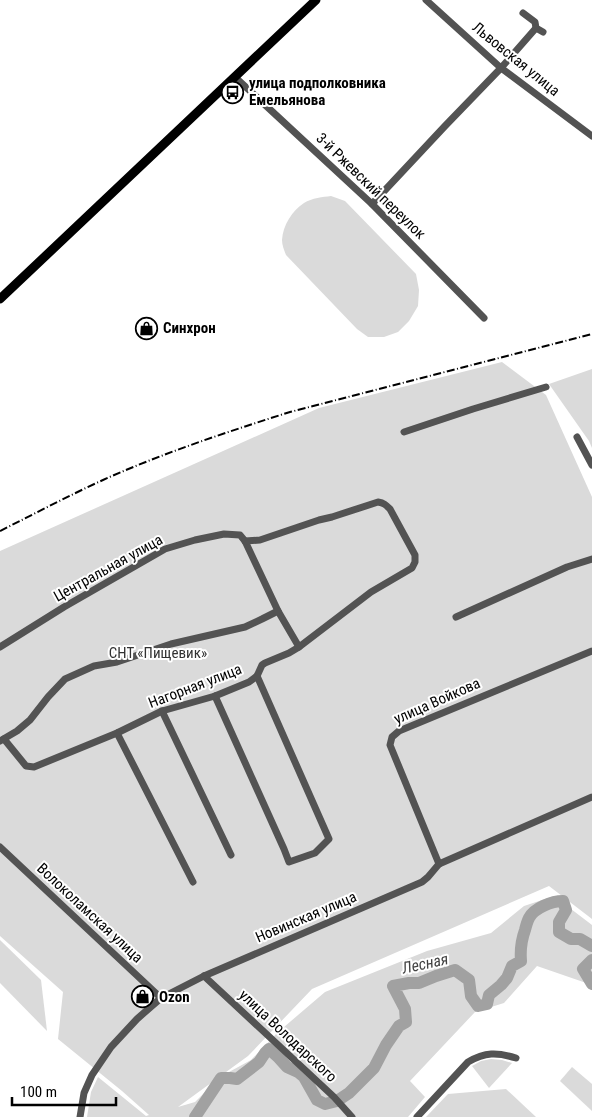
<svg xmlns="http://www.w3.org/2000/svg" width="592" height="1117" font-family="'Roboto Condensed',sans-serif">
<style>
.green{fill:#dadada}
.lines{fill:none;stroke-linecap:round;stroke-linejoin:round}
.river{stroke:#a1a1a1;stroke-width:12}
.minor{stroke:#535353;stroke-width:7}
.major{stroke:#000;stroke-width:9}
.rail{stroke:#000;stroke-width:2;stroke-dasharray:8 2.5 1 2.5;stroke-linecap:butt}
.labels{text-anchor:middle;stroke-width:4;stroke-linejoin:round;paint-order:stroke}
.street-label{font-size:15px;fill:#000;stroke:#fff}
.poi-label{font-size:15px;font-weight:bold;fill:#000;stroke:#fff;text-anchor:start}
.park-label{font-size:15px;fill:#313131;stroke:#fff}
.water-label{font-size:16px;font-style:italic;fill:#424242;stroke:#fff}
</style>
<rect width="100%" height="100%" fill="#fff"/>
<g class="green">
<path d="M 331,196 L 345,201 L 416,274 L 419,290 L 418,306 L 409,321 L 398,332 L 384,337 L 368,337 L 357,329 L 286,255 C 284,250 282,245 282,240 C 283,225 292,211 304,203 C 312,198 323,197 331,196 Z"/>
<path d="M 502,362 L 546,395 L 592,497 L 592,919 L 549,886 L 312,989 L 248,1056 L 178,1107 L 195,1102 L 210,1087 L 229,1072 L 251,1060 L 277,1033 L 325,992 L 427,951 L 491,933 L 524,906 L 554,896 L 592,925 L 592,985 L 537,966 L 504,1003 L 475,1012 L 410,1081 L 425,1097 L 408,1117 L 87,1117 L 91,1092 L 98,1077 L 146,1116 L 149,1115 L 122,1091 L 58,1039 L 63,992 L 0,936 L 0,551 L 319,408 Z"/>
<path d="M 592,369 L 592,448 L 589,441 L 549,384 Z"/>
<path d="M 0,940 L 41,980 L 47,1031 L 0,983 Z"/>
<path d="M 491,1059 L 502,1060 L 512,1063 L 489,1088 L 472,1066 L 481,1061 Z"/>
<path d="M 572,1067 L 592,1084 L 592,1111 L 560,1081 Z"/>
<path d="M 506,1089 L 536,1117 L 426,1117 L 448,1094 Z"/>
</g>
<g class="lines">
<g class="river">
<path d="M 592,960 L 583,969 L 592,984"/>
<path d="M 195,1117 L 221,1078 L 230,1078 L 237,1079 L 259,1062 L 265,1053 L 269,1049 L 278,1057 L 287,1067 L 298,1072 L 304,1077 L 317,1100 L 325,1104 L 337,1101 L 349,1093 L 374,1068 L 386,1045 L 399,1026 L 406,1022 L 405,1009 L 393,986 L 409,983 L 419,983 L 436,976 L 455,970 L 469,980 L 471,996 L 478,1006 L 487,1004 L 489,995 L 501,985 L 507,978 L 512,966 L 521,961 C 520,949 521,941 525,930 C 526,926 527,922 529,918 C 534,908 552,901 563,901 L 566,910 L 559,922 L 559,932 L 571,939 L 580,939 L 592,946"/>
</g>
<g class="minor">
<path d="M 426,0 L 501,68 L 592,136"/>
<path d="M 523,13 L 535,22 L 536,28 L 543,32"/>
<path d="M 235,77 L 372,204 L 484,318"/>
<path d="M 372,204 L 445,126 L 501,68 L 536,28"/>
<path d="M 404,432 L 473,409 L 546,387"/>
<path d="M 577,437 L 592,465"/>
<path d="M 456,617 L 567,567 L 592,559"/>
<path d="M 0,647 L 64,607 L 165,549 L 195,540 L 224,534 L 240,535 L 245,541 L 278,611 L 299,647"/>
<path d="M 215,696 L 284,849 L 289,862 L 315,853 L 329,839 L 257,676"/>
<path d="M 162,711 L 231,855"/>
<path d="M 117,733 L 193,882"/>
<path d="M 4,739 L 26,766 L 34,767 L 117,733 L 162,711 L 215,696 L 249,682 L 257,676 L 262,665 L 265,663 L 289,653 L 299,647 L 371,592 L 412,568 L 415,562 L 415,555 L 390,509 C 386,505 384,503 378,502 L 332,517 L 319,520 L 260,540 L 245,541"/>
<path d="M 0,741 L 17,731 L 30,720 L 48,697 L 65,679 L 94,666 L 117,662 L 171,644 L 245,627 L 262,619 L 278,611"/>
<path d="M 0,847 L 161,998"/>
<path d="M 439,864 L 390,745 L 392,737 L 399,731 L 592,651"/>
<path d="M 204,976 L 334,1097 L 352,1117"/>
<path d="M 80,1117 L 84,1093 L 92,1075 L 111,1047 L 137,1019 L 161,998 L 204,976 L 422,882 L 428,877 L 439,864 L 592,797"/>
<path d="M 417,1117 L 468,1062 C 485,1052 497,1052 516,1058"/>
</g>
<path class="major" d="M 0,299 L 316,0"/>
<path class="rail" d="M 0,531 C 34,514 68,496 103,480 C 163,453 227,432 290,412 L 592,334"/>
</g>
<defs>
<symbol id="bus-ring" viewBox="-11 -11 22 22"><circle r="9.5" fill="#fff" stroke="#000" stroke-width="1.5"/><path d="M-5-6H5V4H4V6H2V4H-2V6H-4V4H-5ZM-3.5-4V0h7V-4ZM-3.5 1.2v1.5H-2V1.2ZM2 1.2v1.5H3.5V1.2Z" fill="#000"/></symbol>
<symbol id="shop-ring" viewBox="-11 -11 22 22"><circle r="9.5" fill="#fff" stroke="#000" stroke-width="1.5"/><path d="M-5-2.5h2.3a2.7 3.5 0 0 1 5.4 0H5L5.5 6h-11ZM-1.5-2.5h3a1.5 2.3 0 0 0-3 0Z" fill="#000"/></symbol>
</defs>
<g fill-rule="evenodd">
<use href="#bus-ring" x="220" y="80" width="25" height="25"/>
<use href="#shop-ring" x="134" y="316" width="25" height="25"/>
<use href="#shop-ring" x="130" y="984" width="25" height="25"/>
</g>
<g class="labels">
<g class="street-label">
<text transform="translate(516 59) rotate(39)" y="5">Львовская улица</text>
<text transform="translate(371 186) rotate(44)" y="5">3-й Ржевский переулок</text>
<text transform="translate(108 568) rotate(-29)" y="5">Центральная улица</text>
<text transform="translate(195 686) rotate(-21)" y="5">Нагорная улица</text>
<text transform="translate(437 701) rotate(-24)" y="5">улица Войкова</text>
<text transform="translate(90 913) rotate(43)" y="5">Волоколамская улица</text>
<text transform="translate(306 917) rotate(-23)" y="5">Новинская улица</text>
<text transform="translate(288 1036) rotate(43)" y="5">улица Володарского</text>
</g>
<g class="poi-label">
<text x="249" y="88">улица подполковника<tspan x="249" dy="17">Емельянова</tspan></text>
<text x="163" y="333">Синхрон</text>
<text x="159" y="1002">Ozon</text>
</g>
<g class="park-label">
<text x="158" y="658">СНТ «Пищевик»</text>
</g>
<g class="water-label">
<text transform="translate(425 963) rotate(-12)" y="6">Лесная</text>
</g>
</g>
<path d="M12 1097v8h104v-8" fill="none" stroke="#000000" stroke-width="2.5"/>
<text x="20" y="1097" font-size="15" fill="#000000" stroke="#ffffff" stroke-width="4" paint-order="stroke">100 m</text>
</svg>
